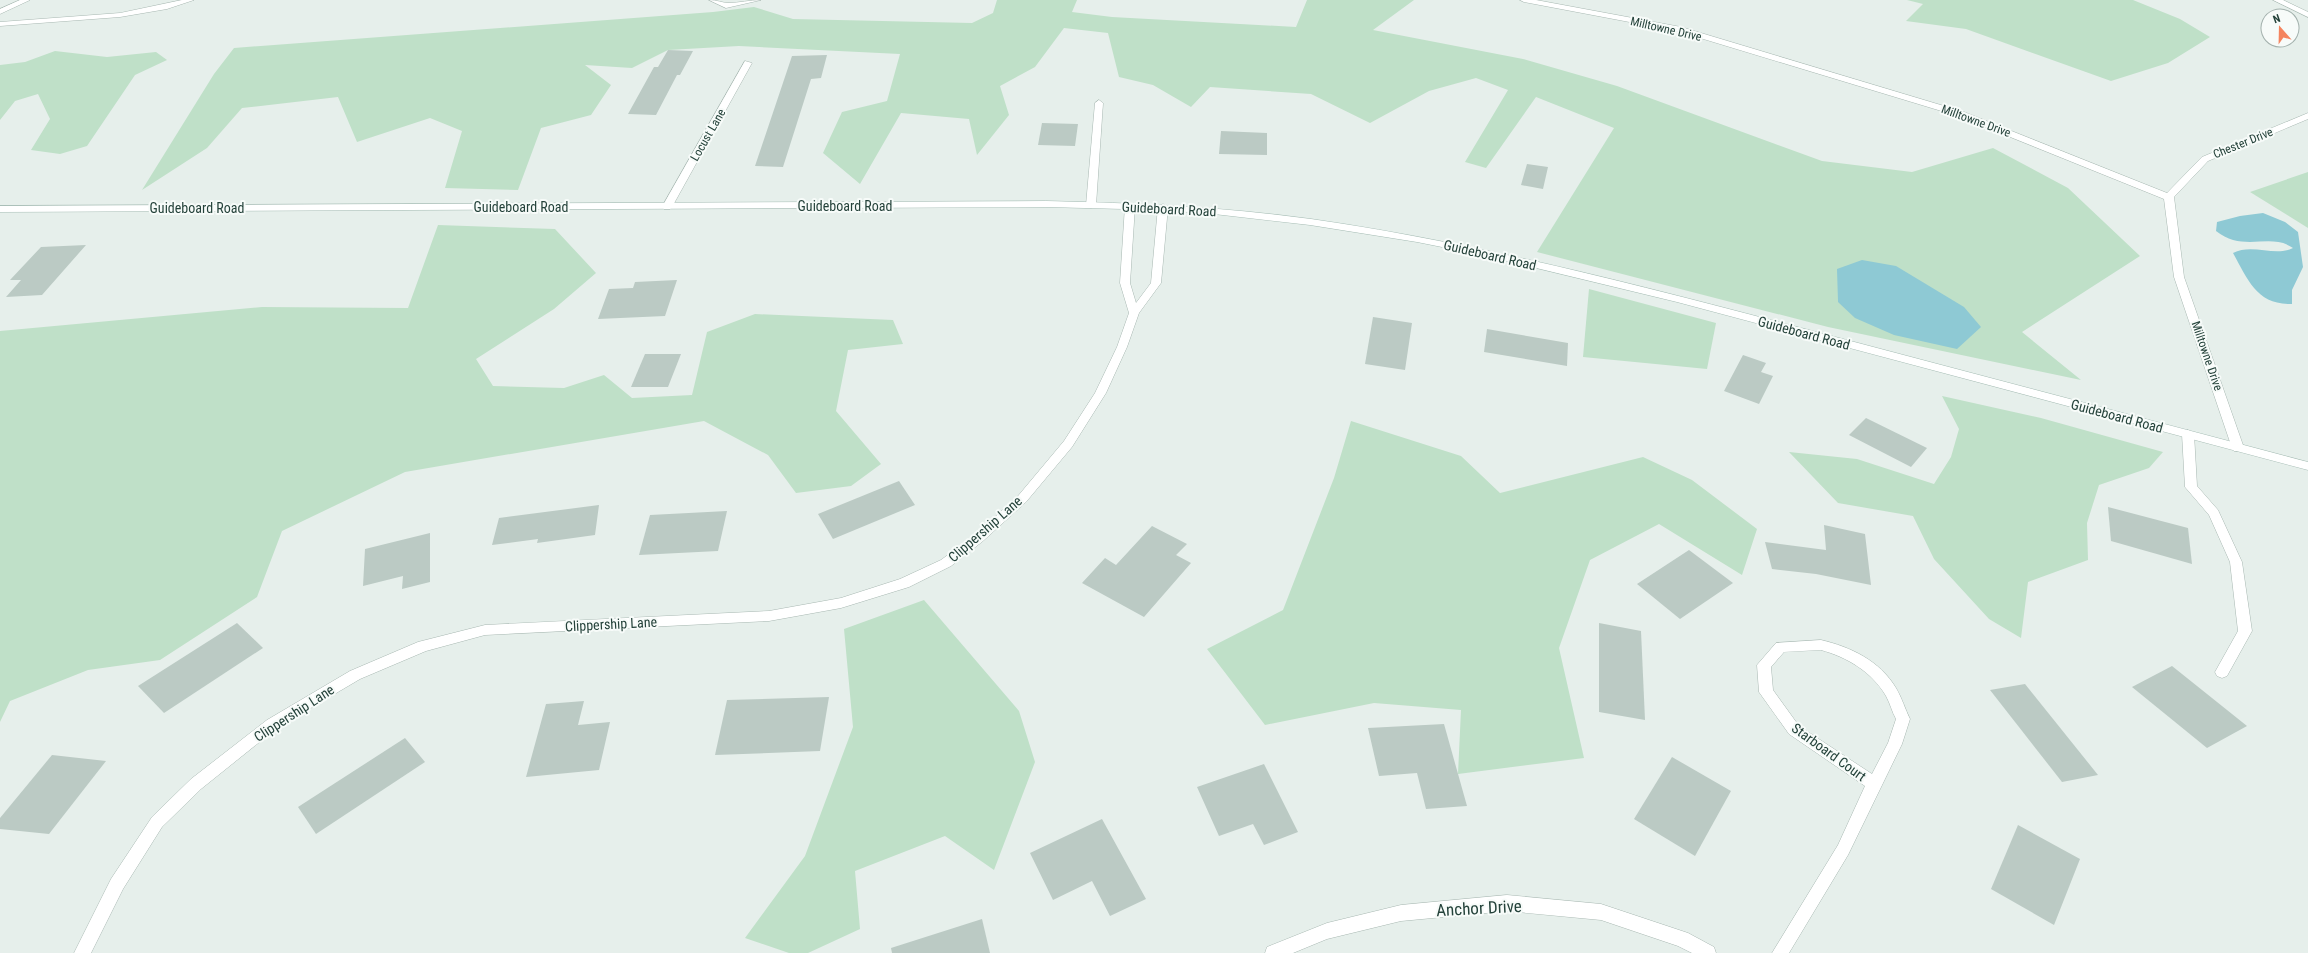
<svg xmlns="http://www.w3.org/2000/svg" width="2308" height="953" font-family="'Roboto Condensed',sans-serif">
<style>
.green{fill:#bfe0c8}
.water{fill:#8ec9d4}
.building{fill:#bbcac4}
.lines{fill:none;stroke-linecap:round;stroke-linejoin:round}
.lane-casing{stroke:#a8b8b2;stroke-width:1}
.street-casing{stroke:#a8b8b2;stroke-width:1}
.secondary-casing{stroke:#a4bbb3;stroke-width:1}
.lane{fill:#fff;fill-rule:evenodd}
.street{fill:#fff;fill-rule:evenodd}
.secondary{fill:#fff;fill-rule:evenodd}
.labels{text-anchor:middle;stroke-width:4;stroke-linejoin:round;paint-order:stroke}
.far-street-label{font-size:12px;fill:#24423a;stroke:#f7fbf9}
.street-label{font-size:14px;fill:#24423a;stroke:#f7fbf9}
.near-street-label{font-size:17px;fill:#24423a;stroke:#f7fbf9}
</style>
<rect width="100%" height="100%" fill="#e6efeb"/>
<g class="green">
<path d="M 997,0 L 1077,0 L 1072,12 L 1112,17 L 1296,27 L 1307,0 L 1414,0 L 1373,30 L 1523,59 L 1617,86 L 1822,161 L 1912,172 L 1993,148 L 2068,188 L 2140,256 L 2022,332 L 2081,380 L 1828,327 L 1537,252 L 1614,128 L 1536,97 L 1486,168 L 1465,162 L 1508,90 L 1476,78 L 1429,91 L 1370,123 L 1311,94 L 1210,87 L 1191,107 L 1153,85 L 1119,77 L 1108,33 L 1064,28 L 1035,67 L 1000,86 L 1009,115 L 977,155 L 969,119 L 901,113 L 860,184 L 823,153 L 842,112 L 887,101 L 900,54 L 739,46 L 668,50 L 632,68 L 585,65 L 611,85 L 591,115 L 541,128 L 518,190 L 445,188 L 462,131 L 430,118 L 357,142 L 338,97 L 242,108 L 207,148 L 142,190 L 214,74 L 234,48 L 713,12 L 754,7 L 793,19 L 972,23 L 993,13 Z"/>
<path d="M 1907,0 L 2133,0 L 2180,19 L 2210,37 L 2168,63 L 2111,81 L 1966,29 L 1906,21 L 1923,4 Z"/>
<path d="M 55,51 L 107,57 L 156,52 L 167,60 L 135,75 L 87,146 L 60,154 L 31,150 L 50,119 L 38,94 L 15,101 L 0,120 L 0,65 L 25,62 Z"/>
<path d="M 2308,172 L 2308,228 L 2250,192 Z"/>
<path d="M 438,225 L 555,229 L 596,273 L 554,309 L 476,359 L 493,386 L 564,388 L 604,375 L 632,398 L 692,395 L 707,332 L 755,314 L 893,320 L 903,344 L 848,350 L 836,411 L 881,464 L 851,486 L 796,493 L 768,455 L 704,421 L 405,472 L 282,531 L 257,597 L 160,660 L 88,670 L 10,701 L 0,722 L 0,331 L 262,307 L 408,308 Z"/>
<path d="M 1589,289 L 1716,323 L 1707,369 L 1583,357 Z"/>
<path d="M 1942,396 L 2041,418 L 2163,452 L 2149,468 L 2099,485 L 2087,523 L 2088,560 L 2028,582 L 2021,638 L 1989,619 L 1934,559 L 1913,516 L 1838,503 L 1789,452 L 1857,459 L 1934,484 L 1951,457 L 1959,429 Z"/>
<path d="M 1351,421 L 1461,456 L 1500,493 L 1643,457 L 1692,480 L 1757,529 L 1742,575 L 1659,524 L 1590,560 L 1559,648 L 1584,758 L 1458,774 L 1461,710 L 1374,703 L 1265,725 L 1207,649 L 1283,610 L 1334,478 Z"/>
<path d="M 924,600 L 1019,711 L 1035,762 L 994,870 L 945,836 L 855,871 L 860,929 L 808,953 L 789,953 L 745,938 L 805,856 L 853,727 L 844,629 Z"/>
</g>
<g class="water">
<path d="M 2263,213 L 2285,222 L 2298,232 L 2303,267 L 2292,290 L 2292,304 C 2257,305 2248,280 2233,253 C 2252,243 2275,257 2293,248 C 2271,232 2243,253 2216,231 L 2217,222 L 2240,216 Z"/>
<path d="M 1862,260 L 1896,266 L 1964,307 L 1981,327 L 1957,349 L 1894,335 L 1855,318 L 1838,302 L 1837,269 Z"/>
</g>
<g class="building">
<path d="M 668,50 L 693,51 L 680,75 L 677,75 L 656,115 L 628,114 L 654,67 L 658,67 Z"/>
<path d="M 827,55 L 821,78 L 811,79 L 783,167 L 755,166 L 792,56 Z"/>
<path d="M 1042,123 L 1078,124 L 1075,146 L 1038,145 Z"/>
<path d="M 1221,131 L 1267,133 L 1267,155 L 1219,154 Z"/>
<path d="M 1527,164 L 1548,167 L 1543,189 L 1521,185 Z"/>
<path d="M 86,245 L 42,295 L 6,297 L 21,280 L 10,280 L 41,247 Z"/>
<path d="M 677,280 L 665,316 L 598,319 L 609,289 L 633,288 L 635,282 Z"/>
<path d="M 1373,317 L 1412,323 L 1405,370 L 1365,364 Z"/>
<path d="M 1487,329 L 1568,343 L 1567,366 L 1484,352 Z"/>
<path d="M 645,354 L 681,354 L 668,387 L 631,387 Z"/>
<path d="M 1743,355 L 1766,363 L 1761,372 L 1773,376 L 1759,404 L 1724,391 Z"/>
<path d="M 1866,418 L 1927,448 L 1911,467 L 1849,435 Z"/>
<path d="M 899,481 L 915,505 L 833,539 L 818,514 Z"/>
<path d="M 599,505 L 595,535 L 537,543 L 538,539 L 492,545 L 499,518 Z"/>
<path d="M 2108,507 L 2188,528 L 2192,564 L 2111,541 Z"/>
<path d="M 727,511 L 718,551 L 639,555 L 650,515 Z"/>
<path d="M 1824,525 L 1865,534 L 1871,585 L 1816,574 L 1772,569 L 1765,542 L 1826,550 Z"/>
<path d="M 1152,526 L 1187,544 L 1176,555 L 1191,563 L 1144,617 L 1082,583 L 1105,558 L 1116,565 Z"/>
<path d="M 430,533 L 430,582 L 402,589 L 403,576 L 363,586 L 365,549 Z"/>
<path d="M 1689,550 L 1733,583 L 1680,619 L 1637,584 Z"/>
<path d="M 237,623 L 263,648 L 164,713 L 138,686 Z"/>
<path d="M 1599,623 L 1641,631 L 1645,720 L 1599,712 Z"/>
<path d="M 2172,666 L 2247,726 L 2207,748 L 2132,687 Z"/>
<path d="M 2025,684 L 2098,775 L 2062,782 L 1990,690 Z"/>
<path d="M 829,697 L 820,751 L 715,755 L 727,700 Z"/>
<path d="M 584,701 L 578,725 L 610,722 L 599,770 L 526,777 L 546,704 Z"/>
<path d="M 1444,724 L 1467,806 L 1426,809 L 1417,773 L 1379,776 L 1368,728 Z"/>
<path d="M 405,738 L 425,762 L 316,834 L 298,807 Z"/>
<path d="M 52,755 L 106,761 L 49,834 L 0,829 L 0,818 Z"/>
<path d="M 1672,757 L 1731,791 L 1695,856 L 1634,819 Z"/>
<path d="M 1264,764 L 1298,832 L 1264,845 L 1253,824 L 1219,836 L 1197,787 Z"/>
<path d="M 1102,819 L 1146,899 L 1110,916 L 1092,881 L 1053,900 L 1030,853 Z"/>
<path d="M 2018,825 L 2080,859 L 2054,925 L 1991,889 Z"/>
<path d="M 982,919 L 990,953 L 892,953 L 891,948 Z"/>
</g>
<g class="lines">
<defs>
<g id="lane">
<path d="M 1099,100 L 1103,103 L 1096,205 L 1091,208 L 1086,205 L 1095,103 Z"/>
<path d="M 2188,430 L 2194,434 L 2197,486 L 2218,510 L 2242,562 L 2252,631 L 2227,676 L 2222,678 L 2217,676 L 2215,672 L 2238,631 L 2230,562 L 2209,515 L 2185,487 L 2182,434 Z"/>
</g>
<g id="street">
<path d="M 20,0 L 30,0 L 0,14 L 0,9 Z"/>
<path d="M 182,0 L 194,0 L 167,9 L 120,17 L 0,26 L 0,22 L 120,13 Z"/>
<path d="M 709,0 C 717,0 723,3 728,3 C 739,3 750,0 761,0 L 726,8 Z"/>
<path d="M 1520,0 L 1536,0 L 1681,27 L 1964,112 L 2167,193 L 2202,157 L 2308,113 L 2308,119 L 2208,161 L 2174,197 L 2184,277 L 2244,448 L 2242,451 L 2234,451 L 2232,448 L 2174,277 L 2164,199 L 1958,116 L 1677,31 L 1524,2 Z"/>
<path d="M 2273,0 L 2283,0 L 2308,12 L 2308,17 Z"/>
<path d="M 745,61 L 752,63 L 672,207 L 670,209 L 664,209 L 662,207 Z"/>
<path d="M 1130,203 L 1135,206 L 1130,283 L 1136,303 L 1151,283 L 1158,207 L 1163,204 L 1168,207 L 1161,283 L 1139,313 L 1127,347 L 1106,393 L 1072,447 L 1026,502 L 983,541 L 951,566 L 909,587 L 841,608 L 769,621 L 485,635 L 426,651 L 360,679 L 277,728 L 201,789 L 162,827 L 123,889 L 91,953 L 74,953 L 111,879 L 152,817 L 191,779 L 267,720 L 350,671 L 418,642 L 485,625 L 769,611 L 841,598 L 900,579 L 941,560 L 975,535 L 1018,496 L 1064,441 L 1095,393 L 1117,347 L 1129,313 L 1120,283 L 1125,206 Z"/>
<path d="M 1821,640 C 1851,647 1880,661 1896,688 C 1902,698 1905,709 1910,719 L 1902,744 L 1848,855 L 1789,953 L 1772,953 L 1838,845 L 1865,786 L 1789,734 L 1759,692 L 1757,665 L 1776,643 ZM 1821,650 C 1847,657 1872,672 1886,696 C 1890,703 1892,712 1896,719 L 1888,743 L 1872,774 L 1799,726 L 1773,690 L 1771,667 L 1784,652 Z"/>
<path d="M 1507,895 L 1601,904 L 1688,933 L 1714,947 L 1716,953 L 1692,953 L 1678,946 L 1601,920 L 1507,911 L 1401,921 L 1327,939 L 1293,953 L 1265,953 L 1267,947 L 1327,923 L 1401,905 Z"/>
</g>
<path id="secondary" d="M 1046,201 C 1135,203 1223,207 1311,219 C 1492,245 1668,293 1843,339 C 1998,380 2153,421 2308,462 L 2308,470 L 1677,302 L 1482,255 L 1417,242 L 1310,225 L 1214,214 L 1163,210 L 1046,207 L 0,212 L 0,206 Z"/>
</defs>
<use href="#lane" class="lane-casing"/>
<use href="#street" class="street-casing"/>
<use href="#secondary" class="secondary-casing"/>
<use href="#lane" class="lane"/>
<use href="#street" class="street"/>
<use href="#secondary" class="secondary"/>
</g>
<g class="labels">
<g class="far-street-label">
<text transform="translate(1666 29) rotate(13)" y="4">Milltowne Drive</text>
<text transform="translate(1976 121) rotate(20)" y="4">Milltowne Drive</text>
<text transform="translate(708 135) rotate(-60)" y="4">Locust Lane</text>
<text transform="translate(2243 143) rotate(-22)" y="4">Chester Drive</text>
<text transform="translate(2207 356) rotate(71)" y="4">Milltowne Drive</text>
</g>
<g class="street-label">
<text x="845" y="211">Guideboard Road</text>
<text x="521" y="212">Guideboard Road</text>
<text x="197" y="213">Guideboard Road</text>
<text transform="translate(1169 209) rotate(3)" y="5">Guideboard Road</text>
<text transform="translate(1490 255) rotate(13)" y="5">Guideboard Road</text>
<text transform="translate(1804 333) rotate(15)" y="5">Guideboard Road</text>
<text transform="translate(2117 416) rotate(15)" y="5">Guideboard Road</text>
<text transform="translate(985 529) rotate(-41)" y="5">Clippership Lane</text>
<text transform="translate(611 624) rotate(-3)" y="5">Clippership Lane</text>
<text transform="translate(294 713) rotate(-33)" y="5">Clippership Lane</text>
<text transform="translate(1829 752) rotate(36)" y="5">Starboard Court</text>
</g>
<g class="near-street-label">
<text transform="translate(1479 908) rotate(-3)" y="6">Anchor Drive</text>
</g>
</g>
<g transform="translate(2280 28) rotate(340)"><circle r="19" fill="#f7fbf9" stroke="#a3b1ad"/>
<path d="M0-3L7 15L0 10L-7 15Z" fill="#f4845f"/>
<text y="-6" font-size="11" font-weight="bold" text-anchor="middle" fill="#24423a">N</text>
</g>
</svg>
